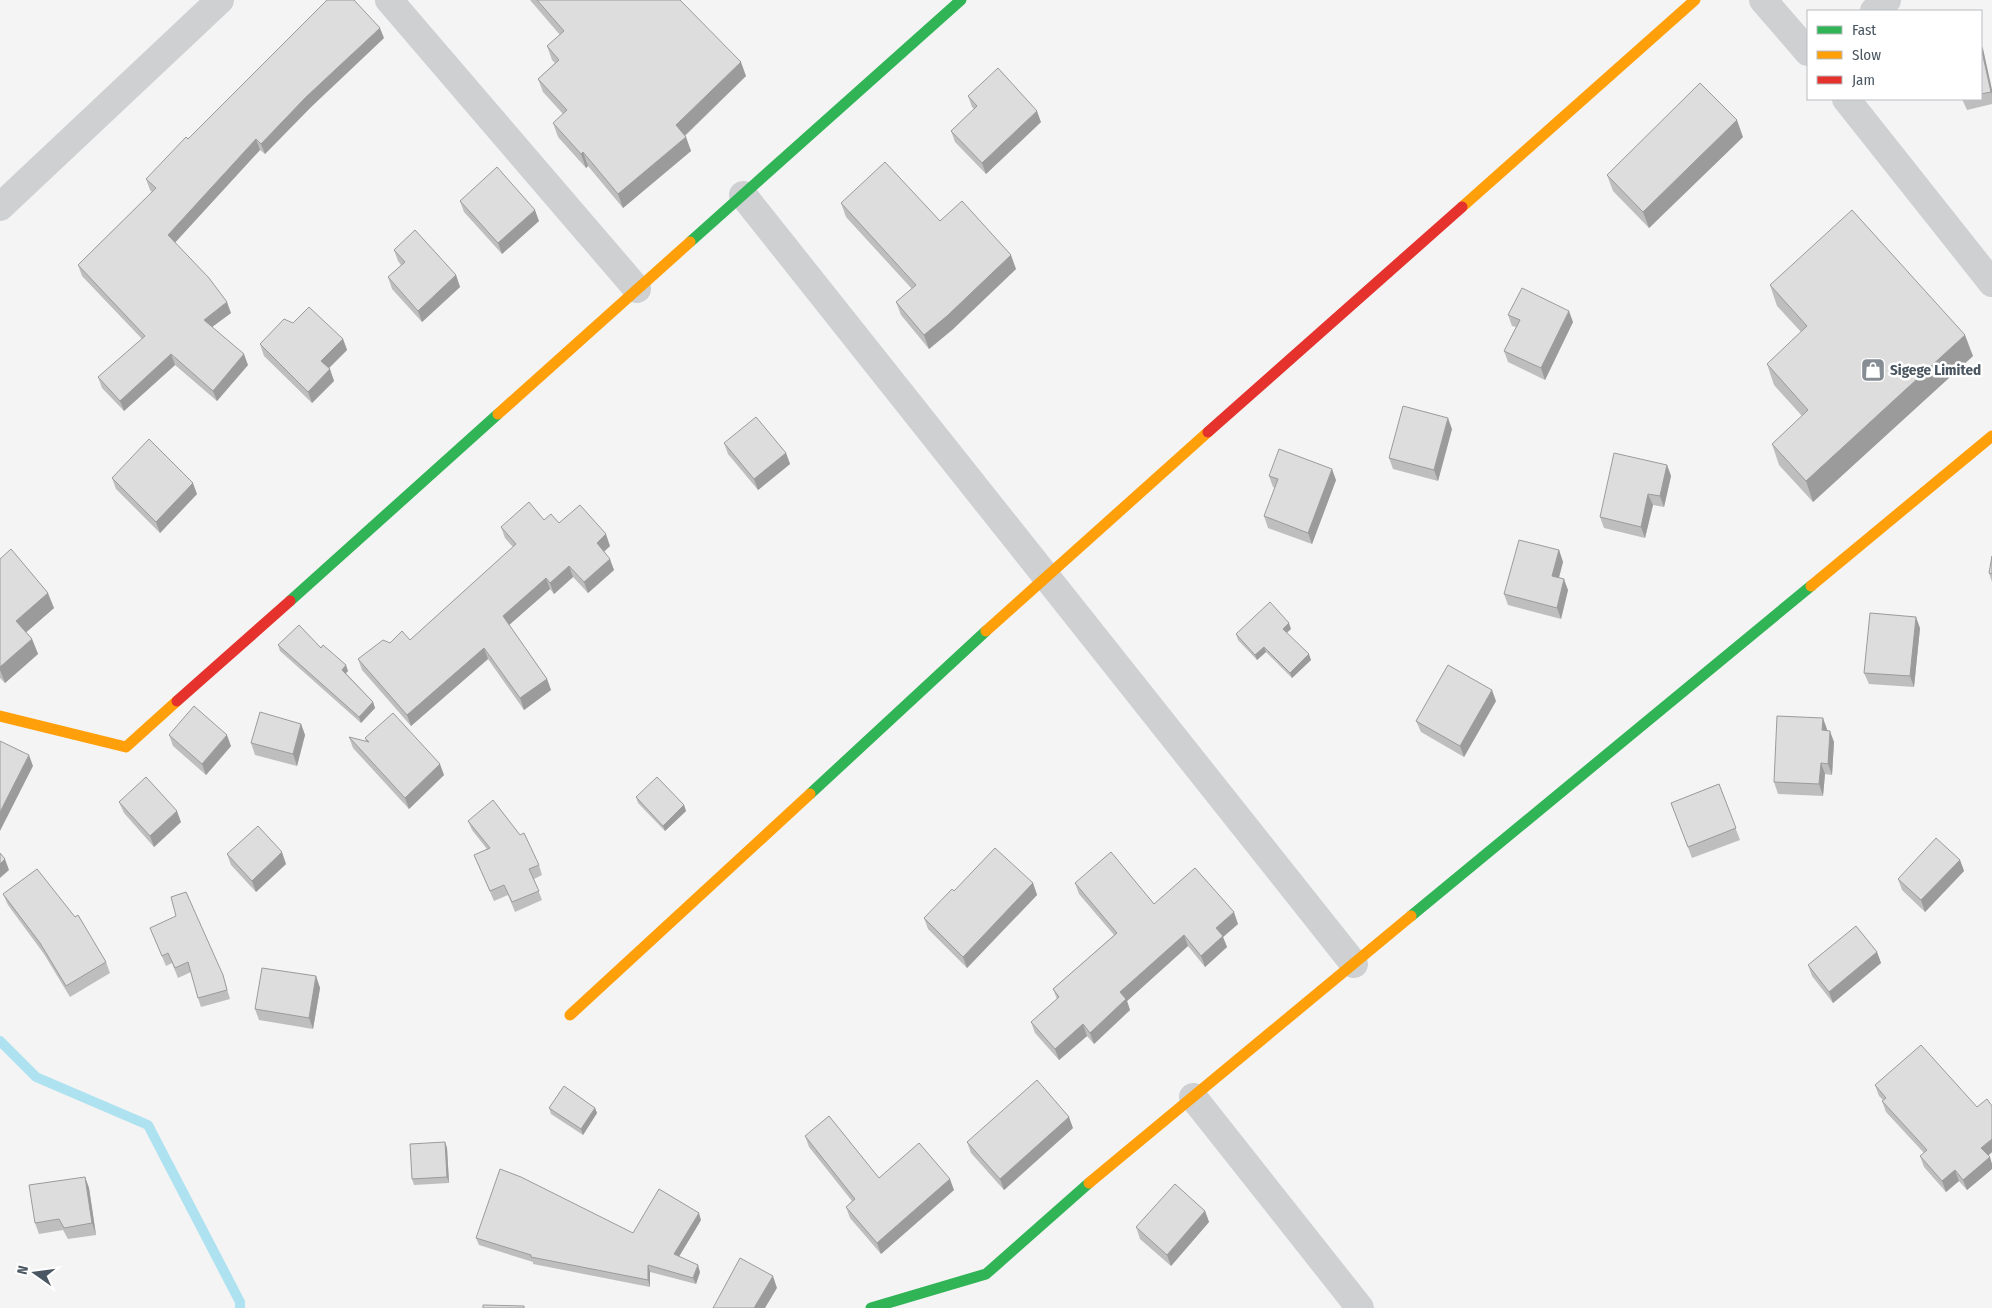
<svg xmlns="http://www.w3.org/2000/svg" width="1992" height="1308" font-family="'Fira Sans Condensed',sans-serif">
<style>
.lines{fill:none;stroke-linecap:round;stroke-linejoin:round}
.stream{stroke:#aee2f0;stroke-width:10}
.street{stroke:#ced0d2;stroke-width:28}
.fast{stroke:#30b455;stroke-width:11}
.slow{stroke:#ff9f0a;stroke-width:11}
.jam{stroke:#e5322d;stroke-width:11}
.wall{fill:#bebebf}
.shaded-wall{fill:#9b9b9b}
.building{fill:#ddddde;stroke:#9b9b9b}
.labels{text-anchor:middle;stroke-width:5;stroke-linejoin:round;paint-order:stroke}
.poi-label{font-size:15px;font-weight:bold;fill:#4a5661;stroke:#fff;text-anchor:start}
</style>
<rect width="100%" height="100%" fill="#f4f4f4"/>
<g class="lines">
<path class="stream" d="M 0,1041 L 36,1077 L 148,1125 L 240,1302 L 240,1308"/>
<g class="street">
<path d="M 389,0 L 637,289"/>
<path d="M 1763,0 L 1808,52"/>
<path d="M 1874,11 L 1887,0"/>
<path d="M 1846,99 L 1992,283"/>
<path d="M 743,195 L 1354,964"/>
<path d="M 0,207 L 220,0"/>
<path d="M 1193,1097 L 1360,1308"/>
</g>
<g class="fast">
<path d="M 690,242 L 961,0"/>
<path d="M 290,601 L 498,414"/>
<path d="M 810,794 L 986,631"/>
<path d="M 1411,916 L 1811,586"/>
<path d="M 871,1308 L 986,1274 L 1089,1183"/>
</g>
<g class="slow">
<path d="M 1462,207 L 1695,0"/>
<path d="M 498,414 L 690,242"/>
<path d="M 1811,586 L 1992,436"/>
<path d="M 986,631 L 1208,432"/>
<path d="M 0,716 L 126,747 L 177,701"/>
<path d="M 570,1015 L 810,794"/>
<path d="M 1089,1183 L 1411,916"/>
</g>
<g class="jam">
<path d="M 1208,432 L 1462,207"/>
<path d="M 177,701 L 290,601"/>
</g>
</g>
<g class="wall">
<path d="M 530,0 L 587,0 L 746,76 L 685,136 L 691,151 L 623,208 L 588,166 L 586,168 L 558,137 L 553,123 L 563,114 L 543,92 L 538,79 L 555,63 L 552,60 L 547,46 L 560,35 Z"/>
<path d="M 384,38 L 310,108 L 265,154 L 260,150 L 175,242 L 231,313 L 212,327 L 248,365 L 217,401 L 175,365 L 124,411 L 102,388 L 98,377 L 142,339 L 82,276 L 78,265 L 152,192 L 150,190 L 146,179 L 188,139 Z"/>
<path d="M 1981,44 L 1983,49 L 1992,90 L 1992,104 L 1967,110 L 1962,99 L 1981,99 Z"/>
<path d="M 968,96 L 1041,122 L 986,174 L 955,142 L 951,131 L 974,109 L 972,107 Z"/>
<path d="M 1743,137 L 1649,228 L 1613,191 L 1607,175 Z"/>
<path d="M 460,201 L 539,221 L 502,254 L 464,212 Z"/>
<path d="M 841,203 L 940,221 L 1016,269 L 952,330 L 929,349 L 901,315 L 896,302 L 912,289 L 846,217 Z"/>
<path d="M 394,250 L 456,275 L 460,287 L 422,322 L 392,289 L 388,277 L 401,265 L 398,261 Z"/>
<path d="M 1770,285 L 1973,356 L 1813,502 L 1779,465 L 1772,444 L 1802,416 L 1774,385 L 1767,364 L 1801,332 L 1777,306 Z"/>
<path d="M 1508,315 L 1573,322 L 1545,380 L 1508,362 L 1504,351 L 1516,327 L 1512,326 Z"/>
<path d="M 293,323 L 343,339 L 347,350 L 329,368 L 334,381 L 312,403 L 264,356 L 260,344 Z"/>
<path d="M 1452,429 L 1438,481 L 1393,469 L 1389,458 Z"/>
<path d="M 724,443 L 786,453 L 790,464 L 758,490 L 728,454 Z"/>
<path d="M 1667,465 L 1671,476 L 1664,507 L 1653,505 L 1645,538 L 1604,528 L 1600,517 Z"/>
<path d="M 1269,476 L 1336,480 L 1312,544 L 1268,528 L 1264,516 L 1275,488 L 1273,487 Z"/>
<path d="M 112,478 L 197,494 L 160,533 L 116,489 Z"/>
<path d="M 544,520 L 559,523 L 610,546 L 604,552 L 614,570 L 588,593 L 573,577 L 554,594 L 550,589 L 509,625 L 547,679 L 551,690 L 524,710 L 488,659 L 411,726 L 362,670 L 358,659 L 390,643 L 410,640 L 513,547 L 505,538 L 501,527 Z"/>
<path d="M 1559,550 L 1563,562 L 1559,578 L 1568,590 L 1561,619 L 1508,605 L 1504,594 Z"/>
<path d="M 1992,556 L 1992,582 L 1989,573 Z"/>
<path d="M 0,559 L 54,608 L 26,632 L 32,639 L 38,654 L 5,683 L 0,678 Z"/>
<path d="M 1920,628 L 1914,687 L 1869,684 L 1864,673 Z"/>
<path d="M 1291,629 L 1287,633 L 1311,660 L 1292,678 L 1266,652 L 1257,660 L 1238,640 L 1236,634 Z"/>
<path d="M 278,645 L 321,648 L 348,671 L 346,673 L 373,702 L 375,708 L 361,723 L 280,651 Z"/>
<path d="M 1496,701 L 1464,757 L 1421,732 L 1416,721 Z"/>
<path d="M 301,724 L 305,735 L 297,766 L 255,755 L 251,743 Z"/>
<path d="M 1827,729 L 1827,730 L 1834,742 L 1832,775 L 1825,774 L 1823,796 L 1778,794 L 1774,782 Z"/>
<path d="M 169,735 L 231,746 L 206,775 L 173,746 Z"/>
<path d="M 349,737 L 366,742 L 365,738 L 444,775 L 409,809 L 353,748 Z"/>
<path d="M 1719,784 L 1740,840 L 1692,858 L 1671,803 Z"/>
<path d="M 636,797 L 684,805 L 686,811 L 665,831 L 638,803 Z"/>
<path d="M 119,802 L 181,822 L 154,847 L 124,813 Z"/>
<path d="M 468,821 L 539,865 L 542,875 L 534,879 L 542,900 L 515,912 L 508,895 L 494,901 L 474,855 L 487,849 L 472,830 Z"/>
<path d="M 227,854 L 286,864 L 256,892 L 231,865 Z"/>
<path d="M 1960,860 L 1964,871 L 1925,912 L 1902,890 L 1898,879 Z"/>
<path d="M 1033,883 L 1037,895 L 967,968 L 928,929 L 924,918 L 954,891 Z"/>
<path d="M 1075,883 L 1154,904 L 1238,924 L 1223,937 L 1227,947 L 1205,967 L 1188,946 L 1127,1001 L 1130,1010 L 1094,1044 L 1087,1036 L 1059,1060 L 1035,1033 L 1031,1022 L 1057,999 L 1053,989 L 1114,935 L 1079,894 Z"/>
<path d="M 3,894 L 106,962 L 110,973 L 70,997 L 44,954 L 8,905 Z"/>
<path d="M 150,928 L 223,975 L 230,999 L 201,1007 L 198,998 L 191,972 L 178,978 L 172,963 L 166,966 Z"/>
<path d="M 1877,952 L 1881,963 L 1833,1003 L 1812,976 L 1808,965 Z"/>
<path d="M 316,976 L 320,988 L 313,1029 L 259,1020 L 255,1009 Z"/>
<path d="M 1875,1085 L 1992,1152 L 1988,1156 L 1992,1164 L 1992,1169 L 1967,1190 L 1959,1181 L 1946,1192 L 1924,1167 L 1920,1156 L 1924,1153 L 1886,1112 L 1882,1101 L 1883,1100 L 1879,1096 Z"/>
<path d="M 549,1108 L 595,1108 L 597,1113 L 583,1135 L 551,1114 Z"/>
<path d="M 1073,1128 L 1004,1190 L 971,1153 L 967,1142 Z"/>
<path d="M 805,1136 L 879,1178 L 954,1190 L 881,1254 L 850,1218 L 846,1207 L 852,1201 L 809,1147 Z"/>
<path d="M 445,1142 L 447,1148 L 449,1183 L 414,1185 L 412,1179 Z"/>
<path d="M 85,1177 L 89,1188 L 96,1235 L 68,1239 L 63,1230 L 39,1234 L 35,1223 Z"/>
<path d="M 1205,1211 L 1209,1222 L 1171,1266 L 1140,1239 L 1136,1227 Z"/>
<path d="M 701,1220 L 679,1256 L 700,1272 L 696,1284 L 650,1272 L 650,1287 L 533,1264 L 533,1262 L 479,1245 L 476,1238 L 633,1233 Z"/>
</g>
<g class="shaded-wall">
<path d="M 380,28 L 384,38 L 310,108 L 265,154 L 261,144 L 306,97 Z"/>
<path d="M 1981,44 L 1983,49 L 1992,90 L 1992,95 L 1981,47 Z"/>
<path d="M 741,62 L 746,76 L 681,139 L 676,125 Z"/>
<path d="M 1037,111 L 1041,122 L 986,174 L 982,163 Z"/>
<path d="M 1737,120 L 1743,137 L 1649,228 L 1643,212 Z"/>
<path d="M 686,137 L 691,151 L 623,208 L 618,194 Z"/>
<path d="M 256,139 L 260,150 L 172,246 L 168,235 Z"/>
<path d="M 583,152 L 588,166 L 586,168 L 581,154 Z"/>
<path d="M 535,210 L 539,221 L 502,254 L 498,243 Z"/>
<path d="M 1011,255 L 1016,269 L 952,330 L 929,349 L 924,335 Z"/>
<path d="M 456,275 L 460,287 L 422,322 L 418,311 Z"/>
<path d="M 227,302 L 231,313 L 208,330 L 204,320 Z"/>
<path d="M 1569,311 L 1573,322 L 1545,380 L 1541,368 Z"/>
<path d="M 1965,335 L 1973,356 L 1813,502 L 1806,481 Z"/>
<path d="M 343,339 L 347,350 L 325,372 L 321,361 Z"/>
<path d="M 171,354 L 175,365 L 124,411 L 120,401 Z"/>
<path d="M 244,354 L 248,365 L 217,401 L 213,391 Z"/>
<path d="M 330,369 L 334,381 L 312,403 L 308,392 Z"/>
<path d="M 1448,418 L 1452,429 L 1438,481 L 1434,470 Z"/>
<path d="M 786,453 L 790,464 L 758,490 L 754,479 Z"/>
<path d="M 1667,465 L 1671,476 L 1664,507 L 1660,496 Z"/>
<path d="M 1332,469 L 1336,480 L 1312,544 L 1308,533 Z"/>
<path d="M 193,483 L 197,494 L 160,533 L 156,522 Z"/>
<path d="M 1648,494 L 1653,505 L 1645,538 L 1641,527 Z"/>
<path d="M 606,534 L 610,546 L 601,554 L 597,543 Z"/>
<path d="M 1559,550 L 1563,562 L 1556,588 L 1552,576 Z"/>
<path d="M 610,559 L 614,570 L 588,593 L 584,582 Z"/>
<path d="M 569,566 L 573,577 L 554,594 L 550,583 Z"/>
<path d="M 546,578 L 550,589 L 507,627 L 503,616 Z"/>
<path d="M 1564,579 L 1568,590 L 1561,619 L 1557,608 Z"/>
<path d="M 48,593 L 54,608 L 22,636 L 16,621 Z"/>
<path d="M 1916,617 L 1920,628 L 1914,687 L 1910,676 Z"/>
<path d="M 1289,623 L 1291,629 L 1285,634 L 1283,629 Z"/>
<path d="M 32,639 L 38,654 L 5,683 L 0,670 L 0,667 Z"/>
<path d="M 1264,647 L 1266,652 L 1257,660 L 1255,655 Z"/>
<path d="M 484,648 L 488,659 L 411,726 L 407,715 Z"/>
<path d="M 1309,654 L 1311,660 L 1292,678 L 1290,673 Z"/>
<path d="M 346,665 L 348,671 L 344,675 L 342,670 Z"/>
<path d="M 547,679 L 551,690 L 524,710 L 520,698 Z"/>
<path d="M 1492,690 L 1496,701 L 1464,757 L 1460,746 Z"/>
<path d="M 373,702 L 375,708 L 361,723 L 359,717 Z"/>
<path d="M 1823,718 L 1827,729 L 1826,741 L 1822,730 Z"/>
<path d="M 301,724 L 305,735 L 297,766 L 293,754 Z"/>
<path d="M 1830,731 L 1834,742 L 1832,775 L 1828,764 Z"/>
<path d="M 227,735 L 231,746 L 206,775 L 202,764 Z"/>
<path d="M 29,755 L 33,766 L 0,831 L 0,812 Z"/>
<path d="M 1821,763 L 1825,774 L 1823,796 L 1819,784 Z"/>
<path d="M 440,764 L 444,775 L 409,809 L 405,798 Z"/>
<path d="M 684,805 L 686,811 L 665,831 L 663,826 Z"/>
<path d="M 177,811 L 181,822 L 154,847 L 150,836 Z"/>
<path d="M 282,852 L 286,864 L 256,892 L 252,881 Z"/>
<path d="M 5,859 L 9,870 L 0,878 L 0,864 Z"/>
<path d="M 1960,860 L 1964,871 L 1925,912 L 1921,900 Z"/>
<path d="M 1033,883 L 1037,895 L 967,968 L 963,957 Z"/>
<path d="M 1234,912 L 1238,924 L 1223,937 L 1227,947 L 1205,967 L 1201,956 L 1216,928 Z"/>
<path d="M 1184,935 L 1188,946 L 1127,1001 L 1130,1010 L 1094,1044 L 1090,1033 L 1120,992 Z"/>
<path d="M 1877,952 L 1881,963 L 1833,1003 L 1829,992 Z"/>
<path d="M 316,976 L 320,988 L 313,1029 L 309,1018 Z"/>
<path d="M 1083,1024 L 1087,1036 L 1059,1060 L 1055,1049 Z"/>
<path d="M 595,1108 L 597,1113 L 583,1135 L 581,1129 Z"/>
<path d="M 1069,1117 L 1073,1128 L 1004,1190 L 1000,1179 Z"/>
<path d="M 1992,1139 L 1992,1152 L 1985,1158 L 1981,1148 Z"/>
<path d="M 445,1142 L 447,1148 L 449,1183 L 447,1177 Z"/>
<path d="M 1990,1157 L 1992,1164 L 1992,1169 L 1967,1190 L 1963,1180 Z"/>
<path d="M 1955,1170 L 1959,1181 L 1946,1192 L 1942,1181 Z"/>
<path d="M 85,1177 L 89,1188 L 96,1235 L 92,1223 Z"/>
<path d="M 950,1179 L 954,1190 L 881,1254 L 877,1243 Z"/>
<path d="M 1205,1211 L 1209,1222 L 1171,1266 L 1167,1255 Z"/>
<path d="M 699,1213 L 701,1220 L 677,1260 L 674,1254 Z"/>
<path d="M 648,1265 L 650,1272 L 650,1287 L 648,1280 Z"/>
<path d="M 698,1265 L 700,1272 L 696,1284 L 693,1278 Z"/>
<path d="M 773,1276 L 777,1288 L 765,1308 L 754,1308 Z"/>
</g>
<g class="building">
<path d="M 327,0 L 354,0 L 380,28 L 306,97 L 261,144 L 256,139 L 168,235 L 209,278 L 227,302 L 204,320 L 244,354 L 213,391 L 171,354 L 120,401 L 98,377 L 145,336 L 78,265 L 156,188 L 146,179 L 186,137 L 188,139 Z"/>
<path d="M 537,0 L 680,0 L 741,62 L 676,125 L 686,137 L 618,194 L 583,152 L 581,154 L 553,123 L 567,110 L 538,79 L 559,60 L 547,46 L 564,31 Z"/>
<path d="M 1981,47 L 1991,92 L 1981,94 Z"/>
<path d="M 998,68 L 1037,111 L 982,163 L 951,131 L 977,106 L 968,96 Z"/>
<path d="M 1700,83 L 1737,120 L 1643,212 L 1607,175 Z"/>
<path d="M 885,162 L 940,221 L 962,201 L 1011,255 L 947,316 L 924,335 L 896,302 L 916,285 L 841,203 Z"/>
<path d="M 497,167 L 535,210 L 498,243 L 460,201 Z"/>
<path d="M 1852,210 L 1965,335 L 1806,481 L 1772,444 L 1808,410 L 1767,364 L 1807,326 L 1770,285 Z"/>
<path d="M 415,230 L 456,275 L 418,311 L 388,277 L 405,262 L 394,250 Z"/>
<path d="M 1522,288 L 1569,311 L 1541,368 L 1504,351 L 1520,320 L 1508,315 Z"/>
<path d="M 309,307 L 343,339 L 321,361 L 330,369 L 308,392 L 260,344 L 284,319 L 293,323 Z"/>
<path d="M 1403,406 L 1448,418 L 1434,470 L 1389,458 Z"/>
<path d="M 756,417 L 786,453 L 754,479 L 724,443 Z"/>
<path d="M 149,439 L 193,483 L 156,522 L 112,478 Z"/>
<path d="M 1279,449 L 1332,469 L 1308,533 L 1264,516 L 1278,479 L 1269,476 Z"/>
<path d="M 1614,453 L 1667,465 L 1660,496 L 1648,494 L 1641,527 L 1600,517 Z"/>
<path d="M 529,502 L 544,520 L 551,514 L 559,523 L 580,505 L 606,534 L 597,543 L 610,559 L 584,582 L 569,566 L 550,583 L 546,578 L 503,616 L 547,679 L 520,698 L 484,648 L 407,715 L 358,659 L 383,640 L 390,643 L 402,631 L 410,640 L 516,544 L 501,527 Z"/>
<path d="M 1519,540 L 1559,550 L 1552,576 L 1564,579 L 1557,608 L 1504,594 Z"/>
<path d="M 11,549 L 48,593 L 16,621 L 32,639 L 0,667 L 0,559 Z"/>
<path d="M 1992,556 L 1992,574 L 1989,573 Z"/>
<path d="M 1270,602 L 1289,623 L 1283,629 L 1309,654 L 1290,673 L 1264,647 L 1255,655 L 1236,634 Z"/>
<path d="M 1870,613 L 1916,617 L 1910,676 L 1864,673 Z"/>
<path d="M 299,625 L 321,648 L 323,645 L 346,665 L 342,670 L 373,702 L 359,717 L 278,645 Z"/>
<path d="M 1448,665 L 1492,690 L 1460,746 L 1416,721 Z"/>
<path d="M 194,706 L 227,735 L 202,764 L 169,735 Z"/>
<path d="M 260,712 L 301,724 L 293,754 L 251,743 Z"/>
<path d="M 393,713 L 440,764 L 405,798 L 349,737 L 369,742 L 365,738 Z"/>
<path d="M 1777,716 L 1823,718 L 1822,730 L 1830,731 L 1828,764 L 1821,763 L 1819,784 L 1774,782 Z"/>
<path d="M 0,741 L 29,755 L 0,812 Z"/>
<path d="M 146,777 L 177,811 L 150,836 L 119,802 Z"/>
<path d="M 657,777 L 684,805 L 663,826 L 636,797 Z"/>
<path d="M 1719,784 L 1736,828 L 1688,847 L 1671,803 Z"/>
<path d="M 493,800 L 520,835 L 524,833 L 539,865 L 529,869 L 539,891 L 512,902 L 504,885 L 490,891 L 474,855 L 490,848 L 468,821 Z"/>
<path d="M 258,826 L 282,852 L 252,881 L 227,854 Z"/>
<path d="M 1936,838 L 1960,860 L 1921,900 L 1898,879 Z"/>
<path d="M 995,848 L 1033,883 L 963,957 L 924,918 L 952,889 L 954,891 Z"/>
<path d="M 1111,852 L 1154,904 L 1195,868 L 1234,912 L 1216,928 L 1223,936 L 1201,956 L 1184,935 L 1120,992 L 1126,999 L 1090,1033 L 1083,1024 L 1055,1049 L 1031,1022 L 1059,997 L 1053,989 L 1117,933 L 1075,883 Z"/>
<path d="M 0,853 L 5,859 L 0,864 Z"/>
<path d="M 37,869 L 75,917 L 78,915 L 106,962 L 66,986 L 40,943 L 3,894 Z"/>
<path d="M 186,892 L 223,975 L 227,990 L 198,998 L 188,962 L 175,968 L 168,953 L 162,956 L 150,928 L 176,916 L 171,897 Z"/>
<path d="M 1856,926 L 1877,952 L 1829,992 L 1808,965 Z"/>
<path d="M 262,968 L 316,976 L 309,1018 L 255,1009 Z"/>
<path d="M 1921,1045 L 1977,1107 L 1987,1099 L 1992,1106 L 1992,1139 L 1981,1148 L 1990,1157 L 1963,1180 L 1955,1170 L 1942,1181 L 1920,1156 L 1927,1150 L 1882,1101 L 1886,1098 L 1875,1085 Z"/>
<path d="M 1037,1080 L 1069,1117 L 1000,1179 L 967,1142 Z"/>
<path d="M 564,1086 L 595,1108 L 581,1129 L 549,1108 Z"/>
<path d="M 829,1116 L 879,1178 L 919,1143 L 950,1179 L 877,1243 L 846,1207 L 855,1199 L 805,1136 Z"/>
<path d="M 445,1142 L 447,1177 L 412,1179 L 410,1144 Z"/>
<path d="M 500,1169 L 521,1177 L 633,1233 L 659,1189 L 699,1213 L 674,1254 L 698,1265 L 693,1278 L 648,1265 L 648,1280 L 531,1257 L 531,1255 L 476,1238 Z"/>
<path d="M 85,1177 L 92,1223 L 64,1228 L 59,1219 L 35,1223 L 29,1185 Z"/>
<path d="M 1175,1184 L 1205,1211 L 1167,1255 L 1136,1227 Z"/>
<path d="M 740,1258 L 773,1276 L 754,1308 L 713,1308 Z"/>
<path d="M 483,1305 L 524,1306 L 524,1308 L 483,1308 Z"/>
</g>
<defs>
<symbol id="shop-square" viewBox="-11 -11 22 22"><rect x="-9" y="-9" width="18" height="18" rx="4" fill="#868d94" stroke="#fff"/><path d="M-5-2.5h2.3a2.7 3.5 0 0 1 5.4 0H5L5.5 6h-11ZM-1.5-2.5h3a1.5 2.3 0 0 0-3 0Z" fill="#fff"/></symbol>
</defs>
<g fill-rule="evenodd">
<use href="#shop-square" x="1859" y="356" width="28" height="28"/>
</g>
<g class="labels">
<g class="poi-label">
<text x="1890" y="375">Sigege Limited</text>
</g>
</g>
<rect x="1807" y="10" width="175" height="90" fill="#ffffff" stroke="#b7bbc0"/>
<rect x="1817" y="26" width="25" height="8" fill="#30b455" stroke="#b7bbc0"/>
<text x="1852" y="35" font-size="15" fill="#4a5661">Fast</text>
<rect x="1817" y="51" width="25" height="8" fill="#ff9f0a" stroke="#b7bbc0"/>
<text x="1852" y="60" font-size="15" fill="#4a5661">Slow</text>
<rect x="1817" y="76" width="25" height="8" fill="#e5322d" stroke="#b7bbc0"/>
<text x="1852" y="85" font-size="15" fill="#4a5661">Jam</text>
<g transform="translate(35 1273) rotate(284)" stroke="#ffffff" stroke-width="4" paint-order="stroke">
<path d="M0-4L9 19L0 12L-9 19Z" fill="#4a5661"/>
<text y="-8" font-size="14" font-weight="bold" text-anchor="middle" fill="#4a5661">N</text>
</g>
</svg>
